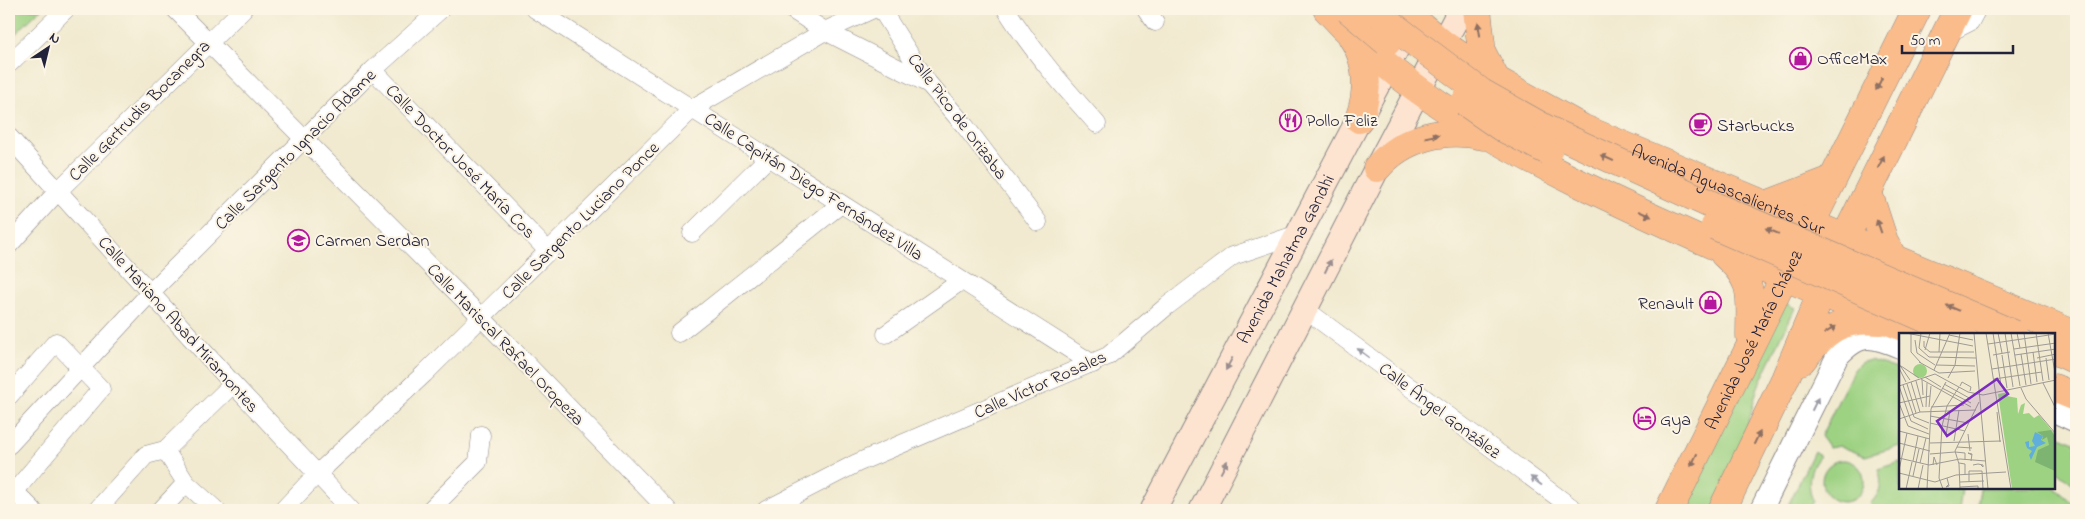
<svg xmlns="http://www.w3.org/2000/svg" width="2085" height="519" font-family="'Indie Flower',sans-serif">
<style>
.green{fill:#9ed283;stroke:#607a5f}
.lines{fill:none;stroke-linecap:round;stroke-linejoin:round}
.minor-casing{stroke:#8a8686;stroke-width:19}
.tertiary-casing{stroke:#8a8686;stroke-width:24}
.secondary-casing{stroke:#8a8686;stroke-width:27}
.primary-casing{stroke:#8a8686;stroke-width:29}
.minor{stroke:#fff;stroke-width:18}
.tertiary{stroke:#fff;stroke-width:22}
.secondary{stroke:#fde4d1;stroke-width:25}
.primary{stroke:#fabc8b;stroke-width:28}
.primary-bridge-casing{stroke:#8a8686;stroke-width:29;stroke-linecap:butt}
.primary-bridge{stroke:#fabc8b;stroke-width:28}
.oneway{fill:#8e6f63}
.oneway2{fill:#9a8d8e}
.oneway3{fill:#9c9ca7}
.labels{text-anchor:middle;stroke-width:4;stroke-linejoin:round;paint-order:stroke}
.poi-label{font-size:18px;fill:#22223b;stroke:#fcf5e5;text-anchor:start}
.street-label{font-size:18px;fill:#22223b;stroke:#fcf5e5}
.inset-road{fill:none;stroke:#9e9a94;stroke-width:1}
.view{fill:#7b2cbf;fill-opacity:0.15;stroke:#7b2cbf;stroke-width:2.5}
.inset-edge{fill:none;stroke:#22223b;stroke-width:2.5}
</style>
<rect width="100%" height="100%" fill="#fcf5e5"/>
<filter id="ink" filterUnits="userSpaceOnUse"><feTurbulence type="fractalNoise" baseFrequency=".02" numOctaves="2"/><feDisplacementMap in="SourceGraphic" scale="10" xChannelSelector="R" yChannelSelector="G"/><feConvolveMatrix kernelMatrix="1 2 1 2 8 2 1 2 1" color-interpolation-filters="sRGB"/></filter>
<filter id="wash" filterUnits="userSpaceOnUse"><feTurbulence type="fractalNoise" baseFrequency=".0096" numOctaves="4" result="noise"/><feDisplacementMap in="SourceGraphic" scale="20" xChannelSelector="R" yChannelSelector="G"/><feGaussianBlur stdDeviation="1.12" result="paint"/><feColorMatrix in="noise" values="0 0 0 0 0 0 0 0 0 0 0 0 0 0 0 0 0 1.4 0 .05"/><feComposite in="paint" operator="in"/></filter>
<g filter="url(#wash)">
<rect width="100%" height="100%" fill="#f1ead0"/>
<g class="green">
<path d="M 9,9 L 41,9 L 9,40 Z"/>
<path d="M 1779,301 L 1795,308 L 1757,389 L 1735,478 L 1719,510 L 1674,510 Z"/>
<path d="M 1870,360 L 1900,370 L 1900,446 L 1865,456 L 1840,446 L 1829,448 L 1821,436 L 1853,371 L 1860,363 Z"/>
<path d="M 2054,433 L 2076,443 L 2076,486 L 2054,469 Z"/>
<path d="M 1814,451 L 1820,456 C 1808,469 1807,485 1813,501 L 1808,510 L 1786,510 Z"/>
<circle cx="1843" cy="481" r="21"/>
<path d="M 1900,462 L 1900,488 L 1962,488 L 1959,510 L 1875,510 L 1870,504 C 1881,492 1883,484 1878,469 Z"/>
<path d="M 2054,487 L 2076,506 L 2076,510 L 1977,510 L 1980,488 Z"/>
</g>
</g>
<g filter="url(#ink)">
<g class="lines">
<defs>
<g id="minor">
<path d="M 175,9 L 481,317 L 668,510"/>
<path d="M 535,9 L 1093,364"/>
<path d="M 791,9 L 825,31 L 927,83"/>
<path d="M 881,9 L 928,83 L 965,126 L 1038,222"/>
<path d="M 1006,9 C 1032,51 1064,87 1097,124"/>
<path d="M 1146,9 L 1155,22"/>
<path d="M 1946,34 L 1970,22 L 1977,9"/>
<path d="M 9,64 L 66,9"/>
<path d="M 373,70 L 549,252"/>
<path d="M 9,137 L 233,384 L 351,510"/>
<path d="M 692,233 L 769,157"/>
<path d="M 9,245 L 58,191 L 243,9"/>
<path d="M 1306,310 L 1575,510"/>
<path d="M 679,333 L 841,204"/>
<path d="M 886,334 L 961,281"/>
<path d="M 9,396 L 56,342 L 101,389 L 15,491"/>
<path d="M 9,445 L 151,292 L 373,70 L 441,9"/>
<path d="M 165,450 L 186,483 L 216,510"/>
<path d="M 9,486 L 33,510"/>
<path d="M 97,510 L 146,455 L 165,450 L 233,384"/>
<path d="M 161,510 L 186,483"/>
<path d="M 283,510 L 317,474 L 424,374 L 693,108 L 825,31 L 873,9"/>
<path d="M 430,510 L 478,462 L 481,435"/>
<path d="M 766,510 L 857,463 L 1108,356 L 1167,306 L 1233,256 L 1298,234"/>
</g>
<g id="tertiary">
<path d="M 2054,411 L 2076,421"/>
<path d="M 1761,510 L 1837,357 C 1860,332 1871,335 1900,347"/>
</g>
<g id="secondary">
<path id="s1" d="M 1153,510 L 1396,49"/>
<path d="M 1202,510 L 1377,168 L 1461,9"/>
</g>
<g id="primary">
<path d="M 1327,9 C 1419,110 1544,168 1666,224 C 1750,262 1834,299 1920,334"/>
<path id="s2" d="M 1401,9 L 1443,44 L 1496,80 L 1582,128 L 2076,335"/>
<path d="M 1477,9 L 1482,53 L 1496,80"/>
<path d="M 1352,37 C 1369,62 1369,92 1359,119"/>
<path d="M 1377,168 C 1403,137 1445,127 1484,136"/>
<path d="M 1868,192 L 1884,241 L 1893,258"/>
<path d="M 1766,205 L 1831,180"/>
<path d="M 1724,254 C 1756,282 1750,297 1750,336"/>
<path d="M 2054,350 L 2076,360"/>
<path d="M 1801,361 C 1827,330 1837,318 1880,321"/>
<path d="M 2054,388 L 2076,397"/>
<path id="s3" d="M 1669,510 L 1917,9"/>
<path d="M 1722,510 L 1785,379 L 1845,238 L 1958,9"/>
</g>
</defs>
<use href="#minor" class="minor-casing"/>
<use href="#tertiary" class="tertiary-casing"/>
<use href="#secondary" class="secondary-casing"/>
<use href="#primary" class="primary-casing"/>
<use href="#minor" class="minor"/>
<use href="#tertiary" class="tertiary"/>
<use href="#secondary" class="secondary"/>
<use href="#primary" class="primary"/>
<defs>
<g id="primary-bridge">
<path d="M 1348,9 L 1387,42"/>
<path d="M 1375,9 L 1393,26 L 1482,93 L 1546,129 L 1712,205 L 2014,334"/>
<path d="M 1465,102 L 1501,127 L 1548,151"/>
<path d="M 1715,226 L 1961,334"/>
</g>
</defs>
<use href="#primary-bridge" class="primary-bridge-casing"/>
<use href="#primary-bridge" class="primary-bridge"/>
</g>
<defs><path id="oneway-solid" d="M-6-.8H1V-3.2L6.5 0L1 3.2V.8H-6Z" transform="scale(1.25)"/></defs>
<g class="oneway">
<use href="#oneway-solid" transform="translate(1479 29) rotate(-99)"/>
<use href="#oneway-solid" transform="translate(1879 84) rotate(116)"/>
<use href="#oneway-solid" transform="translate(1432 136) rotate(-11)"/>
<use href="#oneway-solid" transform="translate(1607 158) rotate(-156)"/>
<use href="#oneway-solid" transform="translate(1881 162) rotate(-64)"/>
<use href="#oneway-solid" transform="translate(1645 214) rotate(24)"/>
<use href="#oneway-solid" transform="translate(1879 226) rotate(-109)"/>
<use href="#oneway-solid" transform="translate(1772 231) rotate(-157)"/>
<use href="#oneway-solid" transform="translate(1953 308) rotate(-157)"/>
<use href="#oneway-solid" transform="translate(1830 330) rotate(-32)"/>
<use href="#oneway-solid" transform="translate(1757 438) rotate(-64)"/>
<use href="#oneway-solid" transform="translate(1694 460) rotate(116)"/>
</g>
<g class="oneway2">
<use href="#oneway-solid" transform="translate(1328 266) rotate(-64)"/>
<use href="#oneway-solid" transform="translate(1229 364) rotate(118)"/>
<use href="#oneway-solid" transform="translate(1224 467) rotate(-62)"/>
</g>
<g class="oneway3">
<use href="#oneway-solid" transform="translate(1363 353) rotate(-143)"/>
<use href="#oneway-solid" transform="translate(1815 404) rotate(-64)"/>
<use href="#oneway-solid" transform="translate(1536 481) rotate(-143)"/>
</g>
</g>
<defs>
<symbol id="shop-ring" viewBox="-11 -11 22 22"><circle r="9.5" fill="#fcf5e5" stroke="#b5179e" stroke-width="1.5"/><path d="M-5-2.5h2.3a2.7 3.5 0 0 1 5.4 0H5L5.5 6h-11ZM-1.5-2.5h3a1.5 2.3 0 0 0-3 0Z" fill="#b5179e"/></symbol>
<symbol id="restaurant-ring" viewBox="-11 -11 22 22"><circle r="9.5" fill="#fcf5e5" stroke="#b5179e" stroke-width="1.5"/><path d="M-5-6h1v4h1v-4h1v4h1v-4h1v5L-1.5 .5V6h-2V.5L-5-1ZM5-6V6H3V1.5H1.5Q1.5-4 5-6Z" fill="#b5179e"/></symbol>
<symbol id="cafe-ring" viewBox="-11 -11 22 22"><circle r="9.5" fill="#fcf5e5" stroke="#b5179e" stroke-width="1.5"/><path d="M-5.5-4.5H6V0H3Q3 3.5 0 3.5H-2.5Q-5.5 3.5-5.5 0ZM3-3.2v2h1.7v-2ZM-6 4.5H4V6H-6Z" fill="#b5179e"/></symbol>
<symbol id="school-ring" viewBox="-11 -11 22 22"><circle r="9.5" fill="#fcf5e5" stroke="#b5179e" stroke-width="1.5"/><path d="M0-5L7-2L0 1L-7-2ZM-4 1L0 2.5L4 1V4Q0 6-4 4Z" fill="#b5179e"/></symbol>
<symbol id="hotel-ring" viewBox="-11 -11 22 22"><circle r="9.5" fill="#fcf5e5" stroke="#b5179e" stroke-width="1.5"/><path d="M-6-4.5h1.5V1H6V5H4.5V3h-9V5H-6ZM-4 0a1.8 1.8 0 1 1 3.6 0ZM.5 0V-2.5h3Q6-2.5 6 0Z" fill="#b5179e"/></symbol>
</defs>
<g fill-rule="evenodd">
<use href="#shop-ring" x="1788" y="46" width="25" height="25"/>
<use href="#restaurant-ring" x="1278" y="108" width="25" height="25"/>
<use href="#cafe-ring" x="1688" y="112" width="25" height="25"/>
<use href="#school-ring" x="286" y="228" width="25" height="25"/>
<use href="#shop-ring" x="1698" y="290" width="25" height="25"/>
<use href="#hotel-ring" x="1632" y="406" width="25" height="25"/>
</g>
<g class="labels">
<g class="poi-label">
<text x="1817" y="64">OfficeMax</text>
<text x="1306" y="126">Pollo Feliz</text>
<text x="1717" y="131">Starbucks</text>
<text x="315" y="246">Carmen Serdan</text>
<text x="1694" y="309" text-anchor="end">Renault</text>
<text x="1660" y="425">Gya</text>
</g>
<g class="street-label">
<text transform="translate(139 110) rotate(-45)" y="6">Calle Gertrudis Bocanegra</text>
<text transform="translate(958 116) rotate(53)" y="6">Calle Pico de Orizaba</text>
<text transform="translate(295 149) rotate(-45)" y="6">Calle Sargento Ignacio Adame</text>
<text transform="translate(461 161) rotate(46)" y="6">Calle Doctor José María Cos</text>
<text transform="translate(814 186) rotate(33)" y="6">Calle Capitán Diego Fernández Villa</text>
<text dy="6" stroke="none"><textPath href="#s2" startOffset="376">Avenida Aguascalientes Sur</textPath></text>
<text transform="translate(580 220) rotate(-45)" y="6">Calle Sargento Luciano Ponce</text>
<text dy="6" stroke="none"><textPath href="#s1" startOffset="284">Avenida Mahatma Gandhi</textPath></text>
<text transform="translate(179 324) rotate(48)" y="6">Calle Mariano Abad Miramontes</text>
<text dy="6" stroke="none"><textPath href="#s3" startOffset="190">Avenida José María Chávez</textPath></text>
<text transform="translate(506 344) rotate(46)" y="6">Calle Mariscal Rafael Oropeza</text>
<text transform="translate(1040 384) rotate(-24)" y="6">Calle Víctor Rosales</text>
<text transform="translate(1440 410) rotate(37)" y="6">Calle Ángel González</text>
</g>
</g>
<g transform="translate(1899 333)">
<rect width="156" height="156" fill="#f1ead0"/>
<path d="M14 38a7 7 0 1 1 14 0a7 7 0 1 1-14 0ZM 110,59 L 108,63 L 118,65 L 119,81 L 122,72 L 126,70 L 124,81 L 130,80 L 135,85 L 140,82 L 156,101 L 156,156 L 113,156 L 99,61 Z" fill="#9ed283"/>
<path d="M 152,97 L 156,104 L 156,138 L 136,129 L 139,117 L 150,112 L 148,104 L 143,107 L 144,103 L 138,99 Z" fill="#7eb471"/>
<path d="M 136,99 L 144,103 L 142,107 L 147,110 L 138,114 L 132,127 L 130,122 L 133,118 L 128,115 L 126,109 L 130,108 L 130,114 L 136,113 L 133,108 Z" fill="#60afda"/>
<path class="inset-road" d="M 7,0 L 74,13M 12,0 L 12,19 L 22,30M 22,0 L 20,15 L 30,24 L 77,25M 75,0 L 89,156M 87,0 L 112,156M 94,0 L 102,52M 99,0 L 103,20M 106,0 L 114,54M 112,0 L 121,53M 118,0 L 121,15M 125,0 L 132,51M 137,0 L 144,48M 149,0 L 157,45M 50,2 L 74,7M 16,7 L 18,20 L 36,32M 25,8 L 25,14 L 31,19 L 75,19M 89,11 L 157,1M 115,16 L 157,10M 26,17 L 31,0M 40,19 L 41,0M 134,19 L 138,49M 122,21 L 127,52M 94,22 L 111,19M 103,22 L 108,55M 116,22 L 157,16M 138,25 L 157,21M 147,25 L 150,47M 20,29 L 40,40M 0,31 L 11,47M 37,32 L 76,33M 2,33 L 20,45M 0,35 L 7,49M 93,36 L 157,26M 35,37 L 51,0M 40,40 L 76,38M 26,44 L 42,54M 49,45 L 56,32 L 61,0M 22,46 L 72,74M 95,46 L 143,39M 23,47 L 24,62M 17,48 L 24,74M 12,49 L 21,79M 144,50 L 157,76M 8,51 L 17,80M 45,51 L 72,66M 4,52 L 15,84 L 30,90M 0,53 L 12,88 L 29,96M 0,53 L 36,41 L 69,59 L 84,62 L 157,47M 61,53 L 63,49 L 72,54 L 71,58M 43,55 L 72,70M 122,55 L 127,66 L 157,101M 0,70 L 9,93 L 30,101M 0,70 L 31,63M 27,74 L 28,50M 30,74 L 32,53M 32,74 L 65,72M 98,79 L 101,109M 31,83 L 69,90M 0,86 L 21,79 L 77,77M 31,90 L 66,98M 0,98 L 31,106M 69,101 L 71,118M 47,102 L 51,78M 55,108 L 60,77M 0,110 L 31,118M 31,110 L 102,108M 58,114 L 73,115M 56,119 L 66,120 L 66,127M 31,121 L 56,119M 0,125 L 30,132 L 61,126 L 87,128M 14,128 L 19,103M 72,128 L 73,121 L 69,120 L 73,122M 21,130 L 27,105M 60,130 L 66,131 L 66,142M 34,132 L 35,124 L 38,132M 74,132 L 79,131 L 84,132 L 84,134 L 81,131M 0,137 L 8,100M 0,140 L 36,149 L 57,142 L 107,139M 14,143 L 20,116M 48,145 L 50,153 L 47,154 L 50,151M 61,149 L 85,148M 70,149 L 70,138 L 83,138 L 84,156M 61,154 L 79,153 L 79,156M 7,156 L 13,129M 19,156 L 24,132M 28,156 L 32,76 L 47,49M 44,156 L 40,145 L 43,93 L 48,73 L 60,54M 61,156 L 60,131 L 56,118 L 80,69"/>
<path class="view" d="M 98,46 L 109,61 L 48,103 L 38,88 Z"/>
<rect width="156" height="156" class="inset-edge"/>
</g>
<rect width="2085" height="519" fill="none" stroke="#fcf5e5" stroke-width="30"/>
<g transform="translate(48 48) rotate(35)" stroke="#fcf5e5" stroke-width="4" paint-order="stroke">
<path d="M0-4L9 19L0 12L-9 19Z" fill="#22223b"/>
<text y="-8" font-size="14" font-weight="bold" text-anchor="middle" fill="#22223b">N</text>
</g>
<path d="M1902 45v8h111v-8" fill="none" stroke="#22223b" stroke-width="2.5"/>
<text x="1910" y="45" font-size="15" fill="#22223b" stroke="#fcf5e5" stroke-width="4" paint-order="stroke">50 m</text>
</svg>
